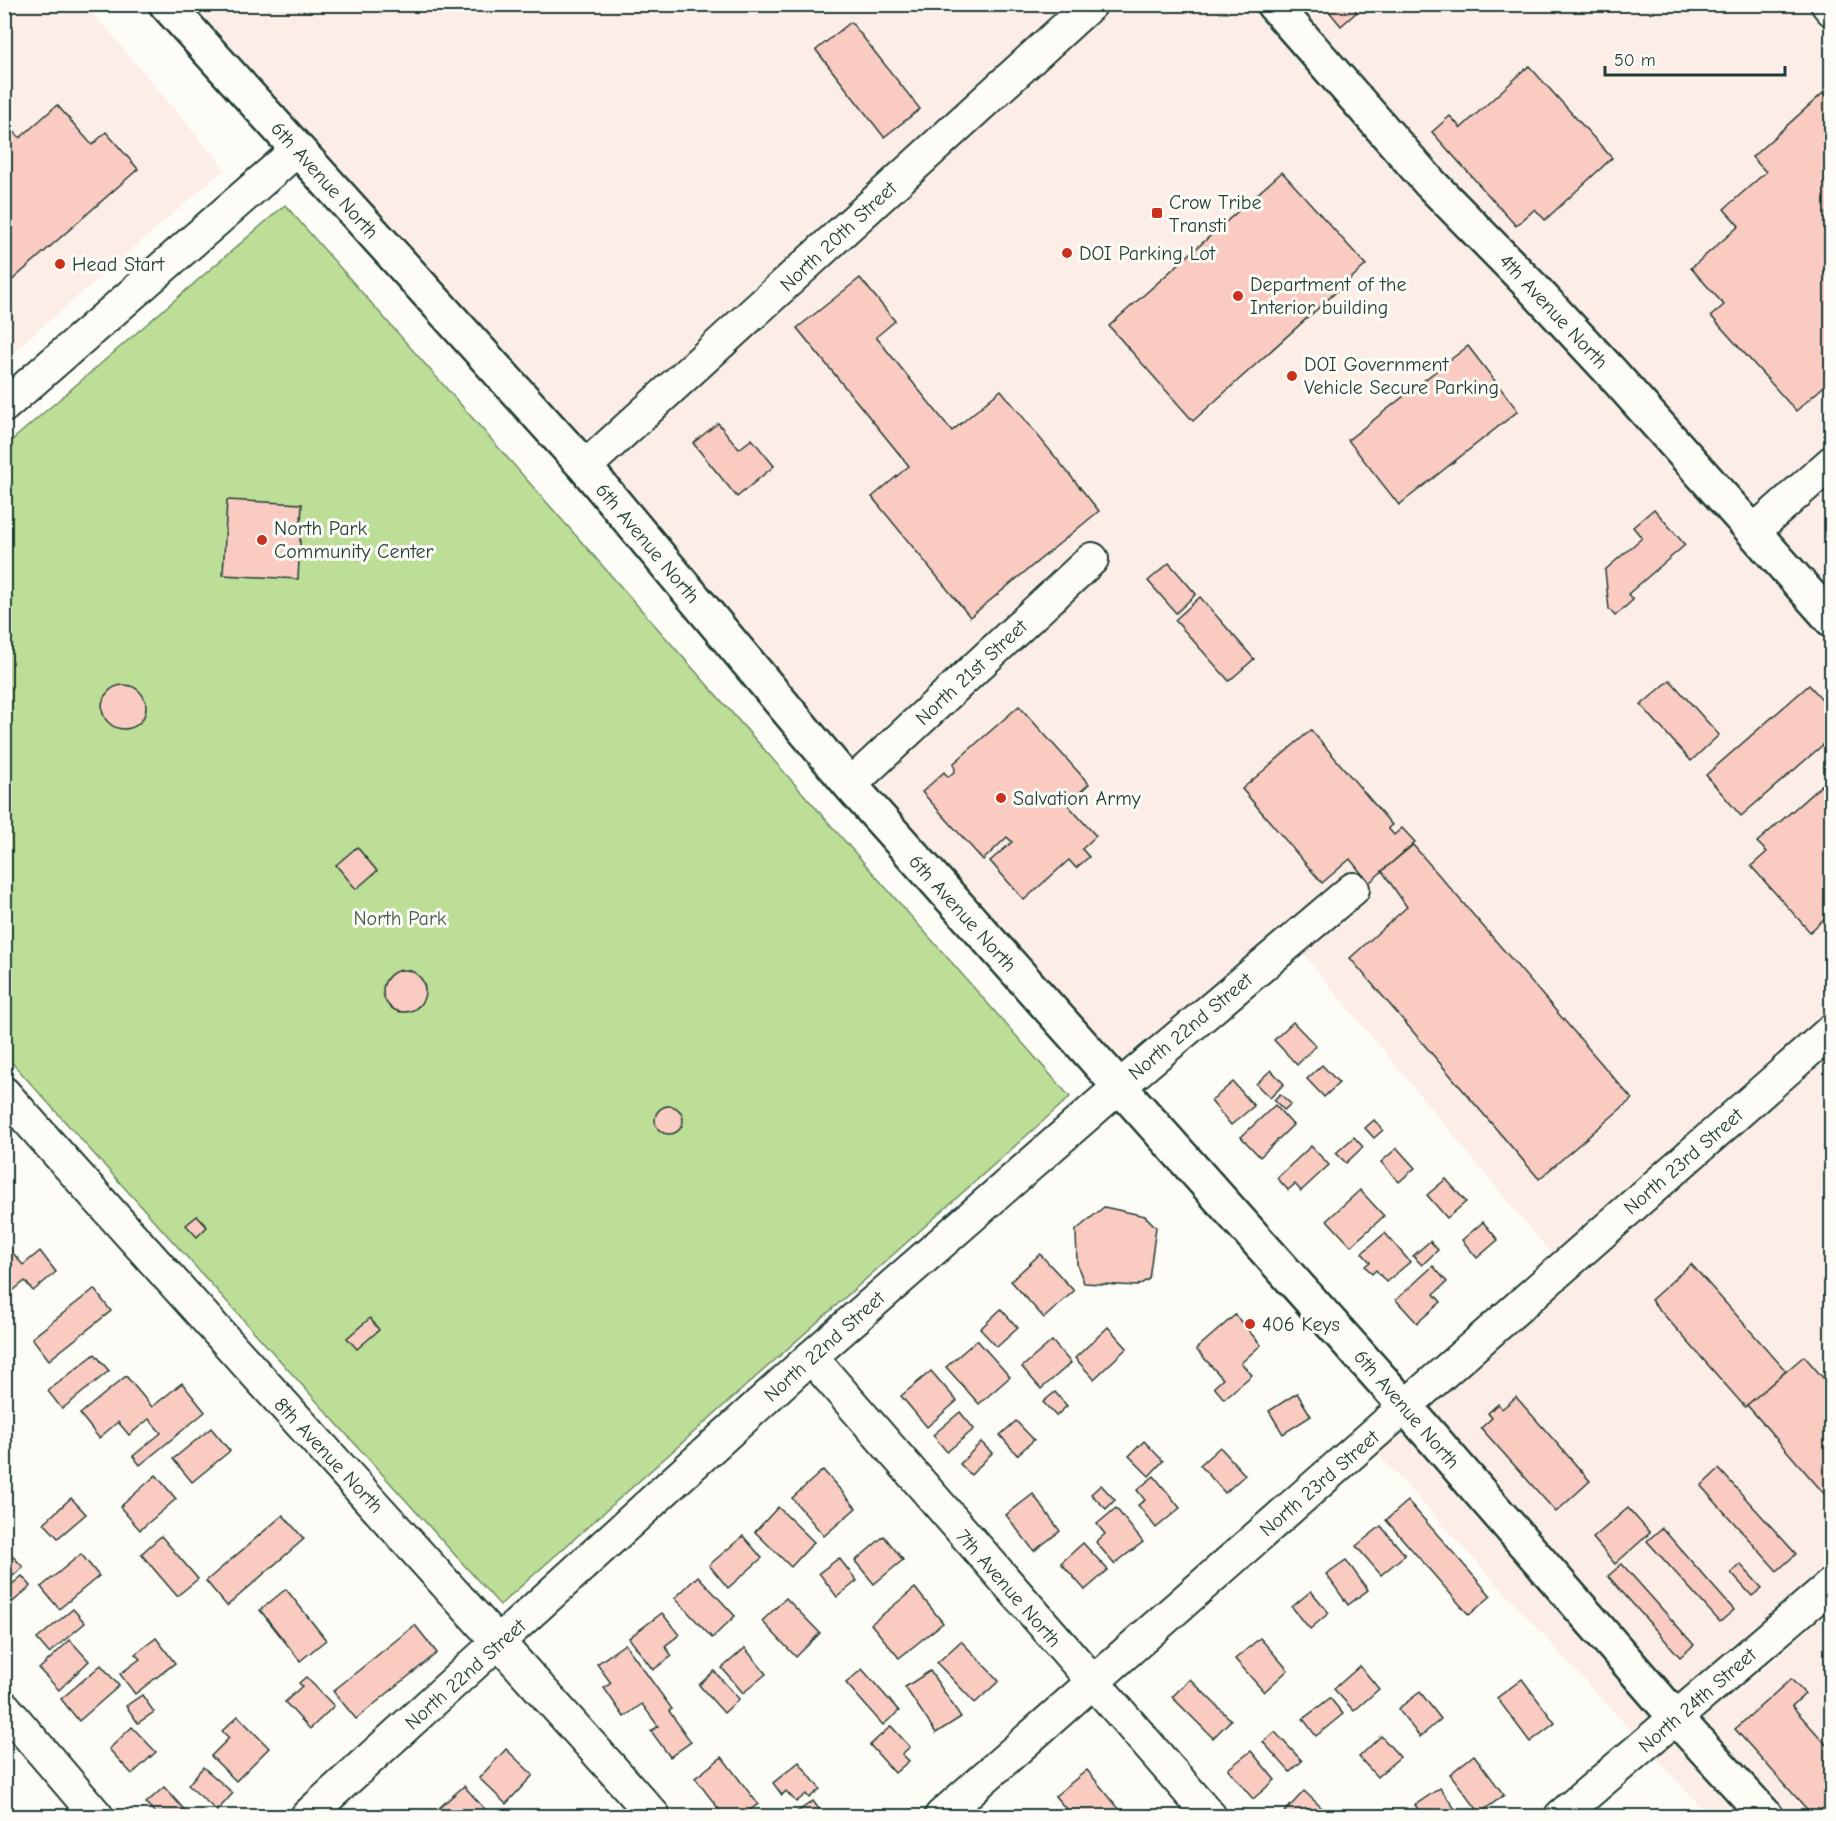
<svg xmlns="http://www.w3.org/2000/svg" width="1836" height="1821" font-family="'Comic Neue',sans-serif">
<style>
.built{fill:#fcede7}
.green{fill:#bdde97;stroke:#6e8e66;stroke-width:1.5}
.building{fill:#facbc1;stroke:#1f3d34;stroke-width:1.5}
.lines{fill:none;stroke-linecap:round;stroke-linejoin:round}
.minor-casing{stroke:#1f3d34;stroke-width:36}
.major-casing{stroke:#1f3d34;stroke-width:38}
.minor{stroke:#fdfcf7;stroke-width:32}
.major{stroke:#fdfcf7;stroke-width:33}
.poi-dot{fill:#c8321e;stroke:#fdfcf7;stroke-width:2}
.labels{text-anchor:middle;stroke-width:6;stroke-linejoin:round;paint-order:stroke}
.street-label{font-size:20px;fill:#1f3d34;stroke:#fdfcf7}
.poi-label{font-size:20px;fill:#1f3d34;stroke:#fdfcf7;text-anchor:start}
.park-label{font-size:20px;fill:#3f5d48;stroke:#fdfcf7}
</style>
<rect width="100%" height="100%" fill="#fdfcf7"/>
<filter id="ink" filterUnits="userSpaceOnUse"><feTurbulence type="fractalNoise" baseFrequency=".0167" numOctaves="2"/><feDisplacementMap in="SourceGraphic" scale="12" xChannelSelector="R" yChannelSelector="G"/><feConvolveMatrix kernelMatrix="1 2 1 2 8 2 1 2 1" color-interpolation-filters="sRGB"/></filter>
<g filter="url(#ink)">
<g class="built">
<path d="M 5,5 L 86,5 L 225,169 L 5,359 Z"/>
<path d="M 193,5 L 1831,5 L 1831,1605 L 1708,1719 L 1831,1609 L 1831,1816 L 1709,1816 L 1366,1441 L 1562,1267 L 1292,940 L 1119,1087 Z"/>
</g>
<path class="green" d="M 285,205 L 1070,1097 L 500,1605 L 5,1055 L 4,447 Z"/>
<g class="building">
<path d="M 1323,4 L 1351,4 L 1357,12 L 1341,26 Z"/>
<path d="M 851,22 L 920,109 L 884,137 L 816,50 Z"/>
<path d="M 1529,66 L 1612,158 L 1545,220 L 1535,209 L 1516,226 L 1432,132 L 1450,116 L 1461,128 Z"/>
<path d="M 1823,93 L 1832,102 L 1832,379 L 1796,411 L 1711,316 L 1724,305 L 1691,268 L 1739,226 L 1724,209 L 1766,172 L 1752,157 Z"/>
<path d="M 57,105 L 92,145 L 106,132 L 138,169 L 9,283 L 6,280 L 4,281 L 4,125 L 6,123 L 20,138 Z"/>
<path d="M 1282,172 L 1366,265 L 1193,421 L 1109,326 Z"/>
<path d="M 860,278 L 895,321 L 876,337 L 952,431 L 1001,390 L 1099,511 L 970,617 L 872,497 L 909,466 L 797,328 Z"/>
<path d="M 1468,346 L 1518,411 L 1399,505 L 1348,440 Z"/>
<path d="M 718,423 L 739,449 L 752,439 L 774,466 L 737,497 L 693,443 Z"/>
<path d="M 227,500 L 302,504 L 298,579 L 223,575 Z"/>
<path d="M 1654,509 L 1685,545 L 1628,594 L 1633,600 L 1615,616 L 1609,609 L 1605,570 L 1642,538 L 1633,527 Z"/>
<path d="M 1169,563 L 1196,594 L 1176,613 L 1148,581 Z"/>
<path d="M 1200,597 L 1254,659 L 1229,681 L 1175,620 Z"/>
<path d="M 1670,680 L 1719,735 L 1691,761 L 1641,705 Z"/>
<path d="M 1809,685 L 1832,710 L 1832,737 L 1741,816 L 1706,775 Z"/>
<circle cx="124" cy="707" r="22"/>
<path d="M 1019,706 L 1089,784 L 1067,804 L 1096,836 L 1082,849 L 1089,857 L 1076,868 L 1069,860 L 1024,900 L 990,861 L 1012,842 L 1007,837 L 983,860 L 922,792 L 944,772 L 948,777 L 955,771 L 954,763 Z"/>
<path d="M 1311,730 L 1392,825 L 1388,828 L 1394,835 L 1402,828 L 1415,842 L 1369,883 L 1350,859 L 1322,883 L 1242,789 Z"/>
<path d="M 1832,776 L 1832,927 L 1824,919 L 1810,932 L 1751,866 L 1767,852 L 1757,842 Z"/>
<path d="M 1413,845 L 1632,1099 L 1539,1179 L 1350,958 L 1407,907 L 1382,871 Z"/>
<path d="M 357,847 L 377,871 L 356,889 L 336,865 Z"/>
<circle cx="404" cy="991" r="21"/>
<path d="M 1293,1022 L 1316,1046 L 1297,1065 L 1274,1040 Z"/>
<path d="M 1322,1065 L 1339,1083 L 1324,1097 L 1307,1079 Z"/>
<path d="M 1271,1070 L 1284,1084 L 1270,1098 L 1256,1084 Z"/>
<path d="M 1233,1082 L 1254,1106 L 1231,1125 L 1211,1101 Z"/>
<path d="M 1280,1094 L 1291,1104 L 1284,1110 L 1274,1100 Z"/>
<path d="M 1275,1105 L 1293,1125 L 1260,1157 L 1241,1137 Z"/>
<circle cx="669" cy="1120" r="14"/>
<path d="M 1374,1120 L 1383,1130 L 1374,1138 L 1365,1128 Z"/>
<path d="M 1354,1137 L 1363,1147 L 1346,1163 L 1336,1153 Z"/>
<path d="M 1311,1146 L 1329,1165 L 1301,1191 L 1295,1184 L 1288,1190 L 1277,1178 Z"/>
<path d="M 1397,1148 L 1415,1168 L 1399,1182 L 1381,1162 Z"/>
<path d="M 1446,1179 L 1466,1202 L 1447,1218 L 1427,1195 Z"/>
<path d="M 1360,1190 L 1384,1216 L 1351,1246 L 1327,1220 Z"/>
<path d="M 1104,1207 L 1145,1216 L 1156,1227 L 1149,1279 L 1137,1286 L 1084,1283 L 1077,1264 L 1076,1230 Z"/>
<path d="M 197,1216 L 207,1227 L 197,1237 L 186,1225 Z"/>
<path d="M 1483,1222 L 1498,1240 L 1477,1258 L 1462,1240 Z"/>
<path d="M 1385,1233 L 1410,1262 L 1386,1282 L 1376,1270 L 1372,1274 L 1365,1266 L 1370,1262 L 1362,1253 Z"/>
<path d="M 1430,1241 L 1438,1250 L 1422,1265 L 1413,1256 Z"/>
<path d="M 8,1247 L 23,1265 L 40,1251 L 56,1272 L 33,1291 L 25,1281 L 4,1298 L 4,1250 Z"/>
<path d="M 1040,1254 L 1074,1291 L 1044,1318 L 1011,1281 Z"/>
<path d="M 1691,1264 L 1786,1371 L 1745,1407 L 1651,1300 Z"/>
<path d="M 1433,1266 L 1447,1282 L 1434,1294 L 1441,1302 L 1417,1323 L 1396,1300 Z"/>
<path d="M 94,1289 L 111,1311 L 49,1360 L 32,1338 Z"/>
<path d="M 1001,1309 L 1018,1328 L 997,1347 L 980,1329 Z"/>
<path d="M 1235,1315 L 1261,1345 L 1241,1363 L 1252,1375 L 1224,1399 L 1214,1387 L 1223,1379 L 1196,1349 Z"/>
<path d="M 370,1318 L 379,1330 L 357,1349 L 347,1338 Z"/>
<path d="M 1108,1327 L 1127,1348 L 1094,1379 L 1075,1358 Z"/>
<path d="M 977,1340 L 1010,1377 L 979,1404 L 946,1367 Z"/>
<path d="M 1052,1341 L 1071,1363 L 1041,1389 L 1022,1367 Z"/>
<path d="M 95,1354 L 109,1371 L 62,1409 L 48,1391 Z"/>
<path d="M 1804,1356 L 1832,1388 L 1832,1494 L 1827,1497 L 1747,1405 Z"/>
<path d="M 931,1371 L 957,1401 L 927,1427 L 901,1396 Z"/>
<path d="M 126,1376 L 152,1407 L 182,1383 L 205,1412 L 140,1465 L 133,1456 L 161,1433 L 149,1419 L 129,1435 L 118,1422 L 99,1438 L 80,1414 Z"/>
<path d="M 1055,1392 L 1067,1406 L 1056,1416 L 1043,1402 Z"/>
<path d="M 1297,1393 L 1311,1416 L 1283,1434 L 1269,1411 Z"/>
<path d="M 1516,1397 L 1590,1481 L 1556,1512 L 1481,1428 L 1492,1418 L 1488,1413 L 1498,1404 L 1502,1409 Z"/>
<path d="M 960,1412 L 974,1429 L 947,1452 L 933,1435 Z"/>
<path d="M 1016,1421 L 1034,1440 L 1017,1455 L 1000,1435 Z"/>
<path d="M 211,1428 L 230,1451 L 192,1482 L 173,1459 Z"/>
<path d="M 1144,1441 L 1163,1461 L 1149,1476 L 1129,1456 Z"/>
<path d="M 981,1442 L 992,1453 L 971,1475 L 960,1464 Z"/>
<path d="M 1220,1447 L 1245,1475 L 1225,1493 L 1200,1465 Z"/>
<path d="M 1719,1469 L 1796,1554 L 1777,1571 L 1701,1486 Z"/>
<path d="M 823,1470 L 856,1508 L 824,1536 L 792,1498 Z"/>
<path d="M 156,1475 L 176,1499 L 140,1530 L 120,1507 Z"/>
<path d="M 1154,1476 L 1180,1508 L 1156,1528 L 1138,1505 L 1145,1500 L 1137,1490 Z"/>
<path d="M 1101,1485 L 1115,1500 L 1106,1509 L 1091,1494 Z"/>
<path d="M 1033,1494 L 1060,1531 L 1034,1551 L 1006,1515 Z"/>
<path d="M 71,1498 L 86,1514 L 58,1538 L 44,1523 Z"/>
<path d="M 1408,1501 L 1491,1596 L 1469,1615 L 1386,1520 Z"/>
<path d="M 778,1507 L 814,1542 L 791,1567 L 755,1532 Z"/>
<path d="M 1116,1508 L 1143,1542 L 1114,1564 L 1096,1542 L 1105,1534 L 1097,1524 Z"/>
<path d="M 1628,1508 L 1650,1533 L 1615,1564 L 1593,1538 Z"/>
<path d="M 283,1515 L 304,1539 L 227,1606 L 206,1581 Z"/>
<path d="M 1381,1526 L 1405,1555 L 1381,1575 L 1356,1546 Z"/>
<path d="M 1662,1528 L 1734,1610 L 1720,1622 L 1647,1541 Z"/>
<path d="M 161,1536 L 198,1579 L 177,1596 L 141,1554 Z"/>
<path d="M 743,1536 L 762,1558 L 728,1588 L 709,1565 Z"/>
<path d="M 884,1536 L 903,1560 L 874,1584 L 855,1561 Z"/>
<path d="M 1083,1543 L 1108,1570 L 1085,1590 L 1061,1563 Z"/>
<path d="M 4,1547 L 23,1567 L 4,1584 Z"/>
<path d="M 81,1554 L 99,1576 L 59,1609 L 41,1587 Z"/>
<path d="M 839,1558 L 857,1581 L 837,1597 L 819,1573 Z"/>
<path d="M 1346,1560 L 1368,1590 L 1348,1605 L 1326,1574 Z"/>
<path d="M 1622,1564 L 1694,1645 L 1680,1657 L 1608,1576 Z"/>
<path d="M 1740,1564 L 1762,1588 L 1752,1596 L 1731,1573 Z"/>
<path d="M 22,1576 L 31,1586 L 7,1607 L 4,1604 L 4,1591 Z"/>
<path d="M 698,1576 L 735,1616 L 712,1638 L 675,1598 Z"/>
<path d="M 915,1588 L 943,1623 L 899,1658 L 871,1624 Z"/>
<path d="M 286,1589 L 326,1640 L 300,1661 L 260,1610 Z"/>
<path d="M 1311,1591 L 1329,1613 L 1310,1629 L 1292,1607 Z"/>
<path d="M 786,1598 L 820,1633 L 796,1657 L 762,1621 Z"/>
<path d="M 73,1609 L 85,1623 L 49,1653 L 37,1639 Z"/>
<path d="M 662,1613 L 679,1635 L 665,1646 L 672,1656 L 653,1670 L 629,1638 Z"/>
<path d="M 415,1625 L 437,1653 L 356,1719 L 333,1691 Z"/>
<path d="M 156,1638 L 175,1663 L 135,1694 L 120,1674 L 140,1659 L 135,1654 Z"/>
<path d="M 1260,1638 L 1288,1670 L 1264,1692 L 1235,1659 Z"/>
<path d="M 70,1640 L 89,1661 L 59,1690 L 39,1669 Z"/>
<path d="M 961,1641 L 999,1681 L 975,1703 L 937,1663 Z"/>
<path d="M 625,1644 L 672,1709 L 669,1711 L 691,1742 L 670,1757 L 651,1731 L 658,1726 L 642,1704 L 624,1717 L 604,1688 L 611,1683 L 597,1664 Z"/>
<path d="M 745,1648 L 766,1674 L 743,1693 L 722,1668 Z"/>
<path d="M 101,1665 L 119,1686 L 79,1721 L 61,1699 Z"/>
<path d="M 1360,1666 L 1379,1689 L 1354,1711 L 1334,1689 Z"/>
<path d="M 862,1669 L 899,1711 L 883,1725 L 846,1683 Z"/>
<path d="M 714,1671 L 739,1699 L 724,1713 L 699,1685 Z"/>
<path d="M 930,1671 L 961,1717 L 936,1733 L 905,1687 Z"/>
<path d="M 306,1677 L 334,1706 L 310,1729 L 285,1702 L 302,1686 L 299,1683 Z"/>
<path d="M 1190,1679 L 1231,1720 L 1213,1738 L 1172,1697 Z"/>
<path d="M 1522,1679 L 1555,1723 L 1530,1742 L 1497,1698 Z"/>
<path d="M 1791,1679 L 1805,1694 L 1792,1706 L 1832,1751 L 1832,1816 L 1813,1816 L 1735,1729 Z"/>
<path d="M 1420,1692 L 1441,1719 L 1420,1737 L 1398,1709 Z"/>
<path d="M 142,1695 L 154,1712 L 138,1723 L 126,1706 Z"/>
<path d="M 1330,1698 L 1343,1714 L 1316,1736 L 1303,1719 Z"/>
<path d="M 238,1716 L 269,1748 L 236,1781 L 211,1756 L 229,1738 L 222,1731 Z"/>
<path d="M 891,1726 L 910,1747 L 902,1754 L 909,1761 L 895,1773 L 870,1745 Z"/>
<path d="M 132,1727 L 156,1752 L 132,1774 L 109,1749 Z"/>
<path d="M 1275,1732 L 1302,1761 L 1290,1772 L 1263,1742 Z"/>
<path d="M 1381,1736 L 1400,1757 L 1377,1777 L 1359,1757 Z"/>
<path d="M 506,1749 L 533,1775 L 506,1804 L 479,1778 Z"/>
<path d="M 1251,1751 L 1275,1780 L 1253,1799 L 1228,1769 Z"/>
<path d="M 1474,1755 L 1504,1795 L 1480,1813 L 1450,1774 Z"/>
<path d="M 722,1757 L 758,1804 L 742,1816 L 724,1816 L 695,1778 Z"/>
<path d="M 799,1762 L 820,1789 L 809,1798 L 806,1794 L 796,1802 L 786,1791 L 782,1795 L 773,1783 Z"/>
<path d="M 203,1767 L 233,1793 L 217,1811 L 188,1785 Z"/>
<path d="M 1087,1770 L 1125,1816 L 1072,1816 L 1055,1796 Z"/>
<path d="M 464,1786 L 490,1815 L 489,1816 L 447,1816 L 439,1808 Z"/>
<path d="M 164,1787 L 190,1816 L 158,1816 L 146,1803 Z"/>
<path d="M 1440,1788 L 1460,1816 L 1423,1816 L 1415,1805 Z"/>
<path d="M 1304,1791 L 1321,1807 L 1312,1816 L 1281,1816 Z"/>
<path d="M 813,1801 L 824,1816 L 791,1816 Z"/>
</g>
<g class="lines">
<defs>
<g id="minor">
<path d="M 1827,4 L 1832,10"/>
<path d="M 4,406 L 297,150"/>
<path d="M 585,467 L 1091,4"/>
<path d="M 1754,531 L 1832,462"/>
<path d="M 850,785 L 1092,559"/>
<path d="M 4,1093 C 219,1336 439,1574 654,1816"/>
<path d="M 811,1357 L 1210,1816"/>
<path d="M 4,1707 L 97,1816"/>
<path d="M 307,1816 L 811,1357 L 1119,1087 L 1353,889"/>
<path d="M 941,1816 L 1832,1030"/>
<path d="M 1561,1816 L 1832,1584"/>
</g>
<g id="major">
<path d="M 166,4 L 585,467 L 850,785 L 1405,1406 L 1676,1718 L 1766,1816"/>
<path d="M 1273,4 L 1430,183 L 1533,288 L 1611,372 L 1832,620"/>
</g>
</defs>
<use href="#minor" class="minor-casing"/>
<use href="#major" class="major-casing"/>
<use href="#minor" class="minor"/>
<use href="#major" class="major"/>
</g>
</g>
<g class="poi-dot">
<rect x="1151" y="207" width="12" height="12" rx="3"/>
<circle cx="1067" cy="253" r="6"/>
<circle cx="60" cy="264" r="6"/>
<circle cx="1238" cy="296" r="6"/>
<circle cx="1292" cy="376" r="6"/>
<circle cx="262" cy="540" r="6"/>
<circle cx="1001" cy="798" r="6"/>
<circle cx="1250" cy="1324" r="6"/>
</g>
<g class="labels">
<g class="street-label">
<text transform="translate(325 180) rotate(48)" y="7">6th Avenue North</text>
<text transform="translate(838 236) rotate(-43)" y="7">North 20th Street</text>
<text transform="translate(1554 311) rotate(47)" y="7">4th Avenue North</text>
<text transform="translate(648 543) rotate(50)" y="7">6th Avenue North</text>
<text transform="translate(971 672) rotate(-43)" y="7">North 21st Street</text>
<text transform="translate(963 913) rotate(48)" y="7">6th Avenue North</text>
<text transform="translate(1190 1026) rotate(-40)" y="7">North 22nd Street</text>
<text transform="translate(1683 1161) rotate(-41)" y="7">North 23rd Street</text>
<text transform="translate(824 1346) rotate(-42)" y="7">North 22nd Street</text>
<text transform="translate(1407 1409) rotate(49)" y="7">6th Avenue North</text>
<text transform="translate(329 1455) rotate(47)" y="7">8th Avenue North</text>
<text transform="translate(1319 1483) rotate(-41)" y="7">North 23rd Street</text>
<text transform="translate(1009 1588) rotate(49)" y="7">7th Avenue North</text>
<text transform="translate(465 1674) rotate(-42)" y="7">North 22nd Street</text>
<text transform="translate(1697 1700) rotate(-41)" y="7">North 24th Street</text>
</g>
<g class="poi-label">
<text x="1169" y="209">Crow Tribe<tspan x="1169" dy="23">Transti</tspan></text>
<text x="1079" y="260">DOI Parking Lot</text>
<text x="72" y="271">Head Start</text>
<text x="1250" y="291">Department of the<tspan x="1250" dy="23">Interior building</tspan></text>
<text x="1304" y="371">DOI Government<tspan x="1304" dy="23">Vehicle Secure Parking</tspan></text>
<text x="274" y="535">North Park<tspan x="274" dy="23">Community Center</tspan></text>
<text x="1013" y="805">Salvation Army</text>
<text x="1262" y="1331">406 Keys</text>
</g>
<g class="park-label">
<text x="400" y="925">North Park</text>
</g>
</g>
<rect width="1836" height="1821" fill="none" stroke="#fdfcf7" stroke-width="24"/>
<rect x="12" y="12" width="1812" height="1797" fill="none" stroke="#1f3d34" stroke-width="2" filter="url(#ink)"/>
<path d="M1605 66v9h180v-9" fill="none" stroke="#1f3d34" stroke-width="3"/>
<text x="1614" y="66" font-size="18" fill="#1f3d34" stroke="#fdfcf7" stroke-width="4.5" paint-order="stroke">50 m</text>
</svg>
